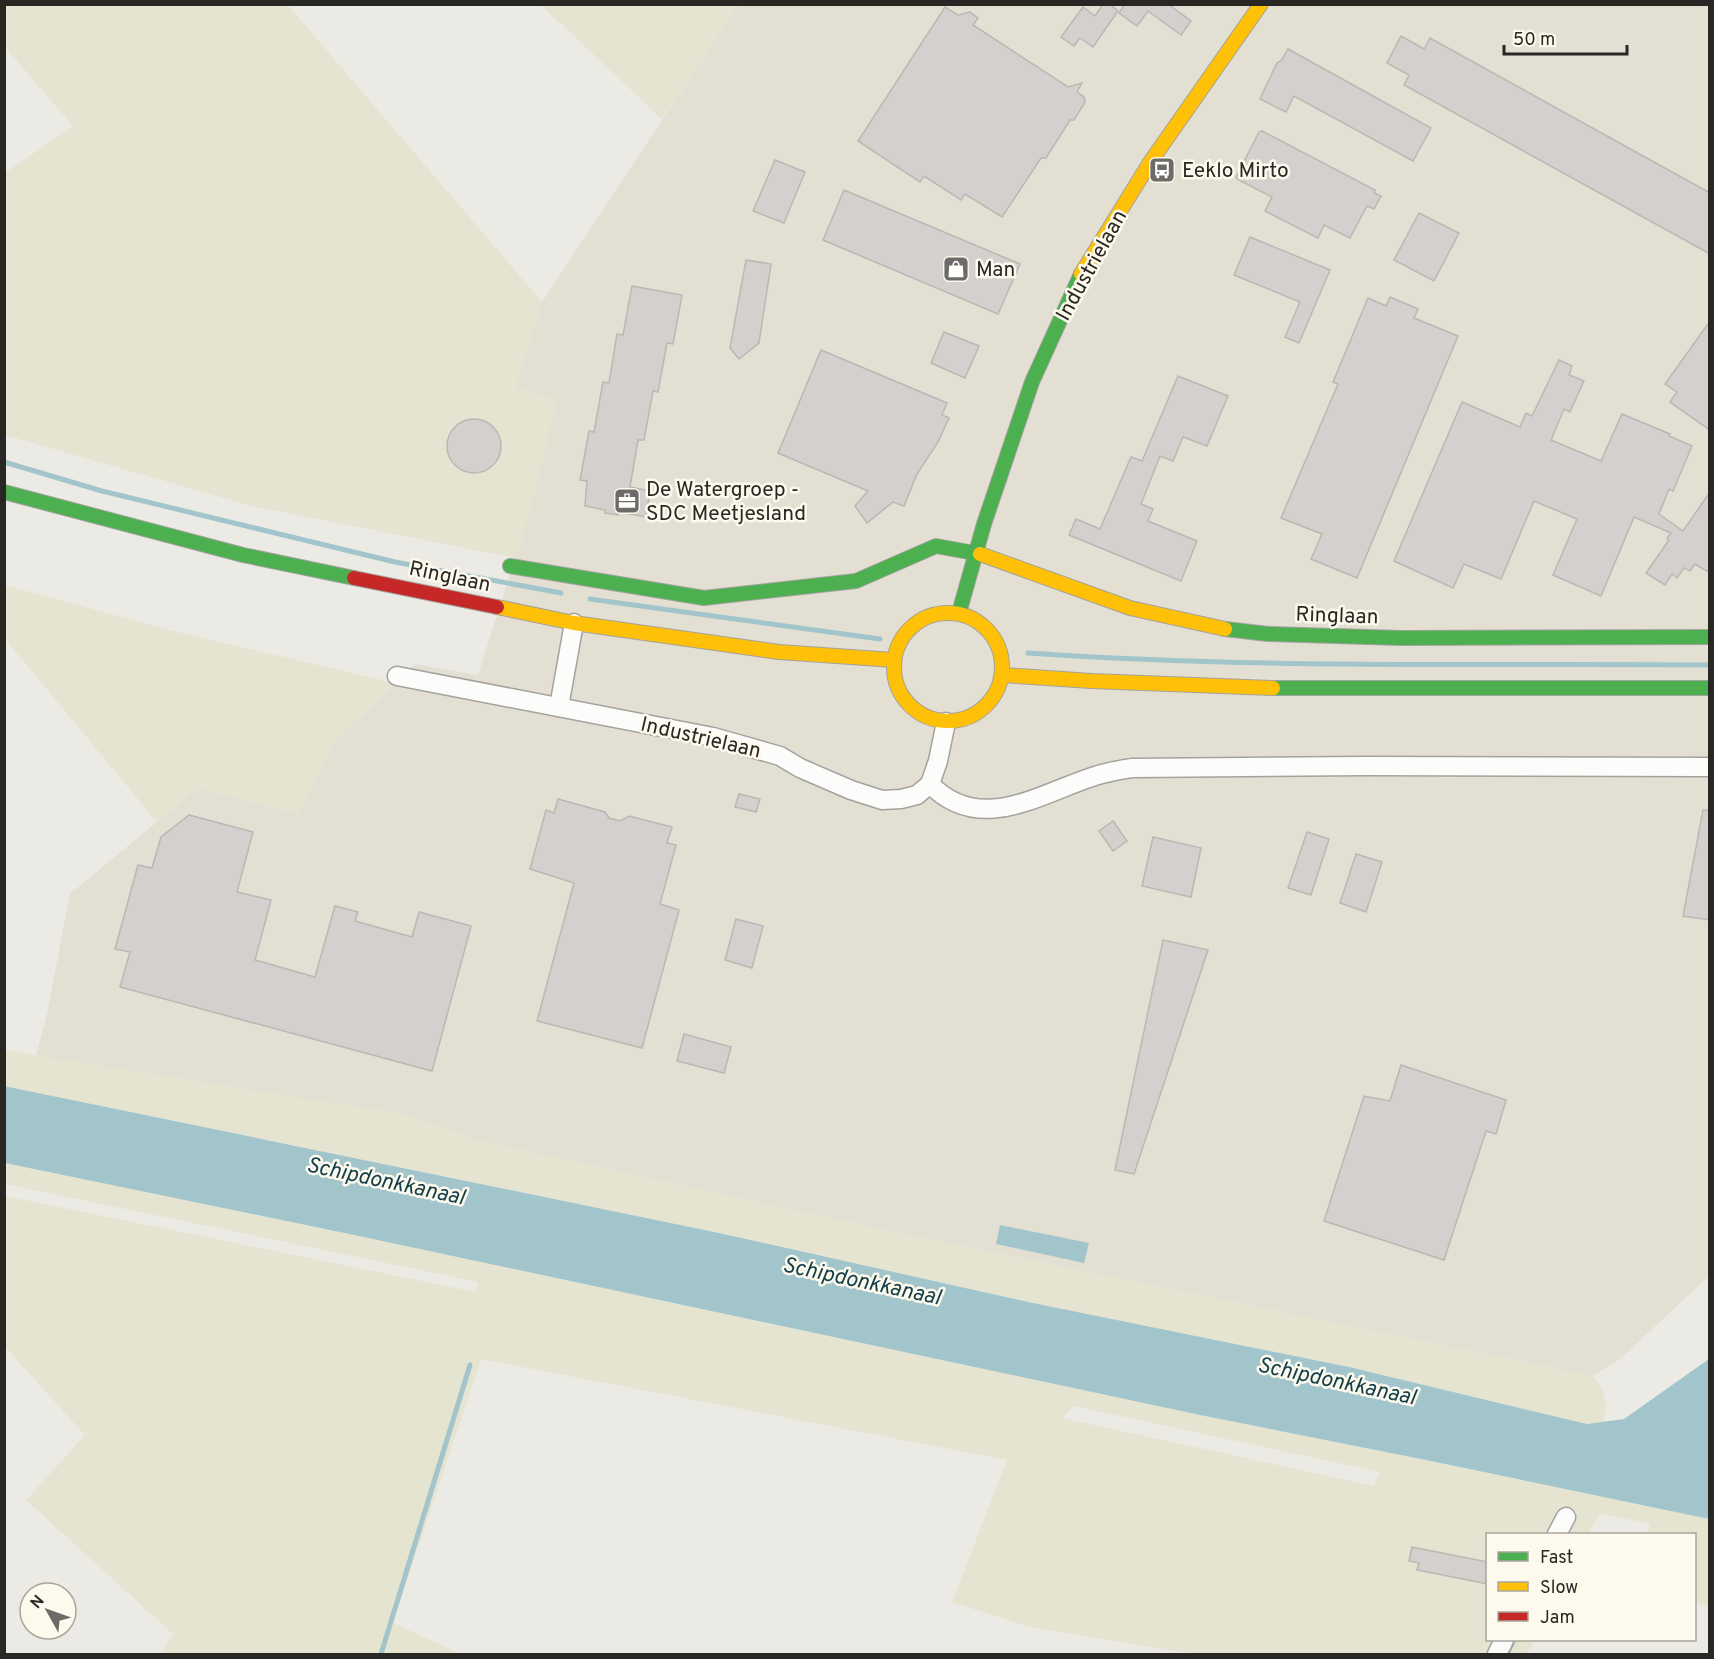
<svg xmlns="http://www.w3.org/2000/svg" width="1714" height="1659" font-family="Overpass,sans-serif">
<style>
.built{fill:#e4dfd3}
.green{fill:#e4e4d1;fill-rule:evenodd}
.water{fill:#a2c5cc}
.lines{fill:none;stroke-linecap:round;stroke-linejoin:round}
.stream{stroke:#a2c5cc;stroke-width:5}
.building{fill:#d4d0cd;stroke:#bab7b4;stroke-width:1.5}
.street-casing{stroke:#a4a29e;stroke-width:21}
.fast-casing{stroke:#a4a29e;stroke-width:16}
.slow-casing{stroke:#a4a29e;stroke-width:16}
.jam-casing{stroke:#a4a29e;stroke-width:16}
.street{stroke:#fcfcfb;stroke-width:18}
.fast{stroke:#4caf50;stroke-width:14}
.slow{stroke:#ffc107;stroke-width:14}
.jam{stroke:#c62828;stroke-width:14}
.labels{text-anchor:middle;stroke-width:5;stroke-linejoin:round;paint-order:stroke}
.poi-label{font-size:21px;fill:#282723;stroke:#fdf9ed;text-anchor:start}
.street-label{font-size:21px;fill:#282723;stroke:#fdf9ed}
.water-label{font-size:22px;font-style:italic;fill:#13404b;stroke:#fdf9ed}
</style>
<rect width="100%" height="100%" fill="#eceae4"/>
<path class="built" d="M 738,5 L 1709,5 L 1709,1276 L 1620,1359 L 1592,1376 L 893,1232 L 480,1141 L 407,1115 L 36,1056 L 47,1014 L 70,894 L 198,788 L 298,814 L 332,744 L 415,664 L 478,675 L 530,511 L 557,399 L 515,388 L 542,302 Z"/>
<g class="green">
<path d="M 4,5 L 288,5 L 542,302 L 515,388 L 557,399 L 530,511 L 515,558 L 252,506 L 5,435 L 5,173 L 73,126 L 5,47 Z"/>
<path d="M 541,5 L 738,5 L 662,119 Z"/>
<path d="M 4,585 L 169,630 L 395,683 L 332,744 L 298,814 L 198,788 L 157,822 L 5,639 Z"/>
<path d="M 4,1050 L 407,1115 L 480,1141 L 893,1232 L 1592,1376 C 1607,1390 1606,1403 1604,1423 L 1587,1424 L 1349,1367 L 1033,1303 L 719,1233 L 5,1086 Z"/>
<path d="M 5,1163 L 359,1236 L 1200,1415 L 1431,1461 L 1709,1519 L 1709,1606 L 1695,1603 L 1694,1534 L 1648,1534 L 1650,1524 L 1600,1513 L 1588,1534 L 1488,1534 L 1488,1640 L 1534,1640 L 1527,1654 L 1193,1654 L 1026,1626 L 952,1602 L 1007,1460 L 481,1359 L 393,1623 L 460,1654 L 161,1654 L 173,1634 L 26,1500 L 85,1435 L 5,1347 L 5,1196 L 476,1292 L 478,1282 L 5,1184 ZM 1074,1406 L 1380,1472 L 1374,1486 L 1062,1418 Z"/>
</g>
<g class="water">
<path d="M 4,1086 L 719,1233 L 1033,1303 L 1349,1367 L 1587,1424 L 1624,1419 L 1709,1359 L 1709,1519 L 1431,1461 L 1200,1415 L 359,1236 L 5,1163 Z"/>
<path d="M 1000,1225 L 1089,1243 L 1084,1263 L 996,1244 Z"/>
</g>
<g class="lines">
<g class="stream">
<path d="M 4,462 L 102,491 L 395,562 L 561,593"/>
<path d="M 590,599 L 880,639"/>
<path d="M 1028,653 C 1254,669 1482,663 1710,665"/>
<path d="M 381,1654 L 470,1365"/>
<path d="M 1507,1654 L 1514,1640"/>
</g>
</g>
<g class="building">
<path d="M 1103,4 L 1109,4 L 1118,11 L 1093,47 L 1080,38 L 1074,46 L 1061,37 L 1083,7 L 1095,16 Z"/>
<path d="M 1125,4 L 1168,4 L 1191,21 L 1181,35 L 1148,11 L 1137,26 L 1119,13 Z"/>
<path d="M 945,7 L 958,15 L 970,12 L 978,18 L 973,25 L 1068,87 L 1082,83 L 1077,92 L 1084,97 L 1085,102 L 1074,120 L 1070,120 L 1046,158 L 1041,158 L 1002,217 L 965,194 L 961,200 L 924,176 L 920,182 L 858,141 Z"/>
<path d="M 1401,36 L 1424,49 L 1430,38 L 1710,193 L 1710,254 L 1404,85 L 1409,75 L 1387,63 Z"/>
<path d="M 1288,49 L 1431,128 L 1413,161 L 1294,96 L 1286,112 L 1260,99 L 1277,63 L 1281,61 Z"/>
<path d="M 1262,131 L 1375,190 L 1374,193 L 1381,196 L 1374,209 L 1367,206 L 1350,238 L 1324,225 L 1318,238 L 1265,211 L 1272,197 L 1237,179 L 1236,177 L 1259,132 Z"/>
<path d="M 775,160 L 805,172 L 784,223 L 753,211 Z"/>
<path d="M 844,190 L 1020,264 L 998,314 L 823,240 Z"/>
<path d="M 1419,213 L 1459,233 L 1434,281 L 1394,260 Z"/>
<path d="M 1250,237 L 1330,270 L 1299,343 L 1285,337 L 1300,302 L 1234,275 Z"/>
<path d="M 746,260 L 771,264 L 759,343 L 739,359 L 730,348 Z"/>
<path d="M 632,286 L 682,295 L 673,344 L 667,343 L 658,392 L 653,391 L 644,440 L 638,440 L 630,487 L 650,491 L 646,517 L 618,512 L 618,515 L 605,513 L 605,510 L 585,506 L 587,481 L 580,480 L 589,431 L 594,432 L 603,382 L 609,383 L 617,334 L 623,335 Z"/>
<path d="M 1390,297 L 1418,309 L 1414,318 L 1458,336 L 1357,578 L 1311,559 L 1322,534 L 1281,518 L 1338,384 L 1333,382 L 1368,298 L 1386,306 Z"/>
<path d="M 1710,321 L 1710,430 L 1670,402 L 1677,392 L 1665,384 Z"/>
<path d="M 944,332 L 979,346 L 965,378 L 931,363 Z"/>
<path d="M 821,350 L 947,403 L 942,415 L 949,418 L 938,442 L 917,474 L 904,506 L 893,502 L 867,523 L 855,506 L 868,491 L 778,453 Z"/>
<path d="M 1559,360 L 1572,366 L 1569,375 L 1584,381 L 1570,412 L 1564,409 L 1551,440 L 1601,461 L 1622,414 L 1670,434 L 1669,436 L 1692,446 L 1673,491 L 1669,489 L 1659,514 L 1683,531 L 1710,492 L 1710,573 L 1695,564 L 1690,571 L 1684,568 L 1677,578 L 1672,574 L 1665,585 L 1646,573 L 1669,540 L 1667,538 L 1671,533 L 1634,517 L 1601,596 L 1553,575 L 1577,519 L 1534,501 L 1501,579 L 1464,564 L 1453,588 L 1394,561 L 1462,402 L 1520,427 L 1526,413 L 1532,416 Z"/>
<path d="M 1178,376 L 1228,396 L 1207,446 L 1183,437 L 1173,461 L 1160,456 L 1141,504 L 1153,509 L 1148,521 L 1197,541 L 1181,581 L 1069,535 L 1076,519 L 1100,529 L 1131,457 L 1142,461 Z"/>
<circle cx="474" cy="446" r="27"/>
<path d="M 739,794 L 760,799 L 756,812 L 735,807 Z"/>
<path d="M 558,799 L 605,812 L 609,818 L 620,821 L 629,816 L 672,827 L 667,843 L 676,845 L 660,904 L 679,910 L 642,1048 L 537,1021 L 574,883 L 530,869 L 546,810 L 554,813 Z"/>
<path d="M 1703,810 L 1710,811 L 1710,920 L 1683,916 Z"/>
<path d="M 189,815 L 253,832 L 237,892 L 271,900 L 255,960 L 315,977 L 335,906 L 358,912 L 355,921 L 412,937 L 419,912 L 471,926 L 432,1071 L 120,987 L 130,952 L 115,949 L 138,865 L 152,868 L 161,837 Z"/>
<path d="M 1113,821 L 1127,841 L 1113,851 L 1099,831 Z"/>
<path d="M 1307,832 L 1329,839 L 1311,895 L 1288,888 Z"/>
<path d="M 1153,837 L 1201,848 L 1191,897 L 1142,886 Z"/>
<path d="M 1356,854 L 1382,862 L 1366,912 L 1340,903 Z"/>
<path d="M 736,919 L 763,926 L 752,968 L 725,960 Z"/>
<path d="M 1163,940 L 1208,950 L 1134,1174 L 1115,1170 Z"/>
<path d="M 684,1034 L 731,1047 L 724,1073 L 677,1061 Z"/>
<path d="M 1401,1065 L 1506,1100 L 1496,1134 L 1486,1131 L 1444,1260 L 1324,1221 L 1364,1096 L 1390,1101 Z"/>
<path d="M 1412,1547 L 1488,1562 L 1488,1584 L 1417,1570 L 1419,1563 L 1409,1561 Z"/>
</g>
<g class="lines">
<defs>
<g id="street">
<path d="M 397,676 L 713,737 L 780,756 L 800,768 L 851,790 L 882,800 L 901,799 L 917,795 L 930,784 L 938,761 L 946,722"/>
<path d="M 559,707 L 574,623"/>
<path d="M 930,784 C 980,836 1041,793 1095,776 C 1107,772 1120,770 1132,768 L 1366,766 L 1710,767"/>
<path d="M 1557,1534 L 1566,1517"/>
<path d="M 1497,1654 L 1504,1640"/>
</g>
<g id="fast">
<path d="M 4,492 L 243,555 L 354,578"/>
<path d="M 510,566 L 704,598 L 856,581 L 936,546 L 980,554"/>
<path d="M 959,613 L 984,524 L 1032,382 L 1081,274"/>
<path d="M 1225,629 L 1268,634 L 1401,638 L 1710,637"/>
<path d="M 1273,688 L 1710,688"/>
</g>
<g id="slow">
<path d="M 1081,274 L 1151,161 L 1261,4"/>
<path d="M 980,554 L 1130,608 L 1225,629"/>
<path d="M 497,607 L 574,623 L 779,652 L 894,660"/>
<circle cx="948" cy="667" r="54"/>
<path d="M 1003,675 L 1091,681 L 1273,688"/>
</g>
<path id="jam" d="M 354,578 L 497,607"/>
</defs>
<use href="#street" class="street-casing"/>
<use href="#fast" class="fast-casing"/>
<use href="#slow" class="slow-casing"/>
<use href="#jam" class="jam-casing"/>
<use href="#street" class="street"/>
<use href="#fast" class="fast"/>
<use href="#slow" class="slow"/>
<use href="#jam" class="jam"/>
</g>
<defs>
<symbol id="bus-square" viewBox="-11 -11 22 22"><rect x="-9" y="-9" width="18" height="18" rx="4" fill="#6d6b67" stroke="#fdf9ed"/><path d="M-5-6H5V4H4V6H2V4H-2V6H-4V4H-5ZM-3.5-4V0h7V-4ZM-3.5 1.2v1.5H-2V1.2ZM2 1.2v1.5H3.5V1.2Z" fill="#fff"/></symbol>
<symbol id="shop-square" viewBox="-11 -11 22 22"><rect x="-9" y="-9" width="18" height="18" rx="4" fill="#6d6b67" stroke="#fdf9ed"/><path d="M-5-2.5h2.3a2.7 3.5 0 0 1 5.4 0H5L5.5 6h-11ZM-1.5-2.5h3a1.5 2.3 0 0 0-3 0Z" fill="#fff"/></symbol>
<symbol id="office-square" viewBox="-11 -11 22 22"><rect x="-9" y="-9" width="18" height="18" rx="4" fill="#6d6b67" stroke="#fdf9ed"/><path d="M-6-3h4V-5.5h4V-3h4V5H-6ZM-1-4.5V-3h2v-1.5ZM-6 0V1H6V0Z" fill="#fff"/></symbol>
</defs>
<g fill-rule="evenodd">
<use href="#bus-square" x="1147" y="155" width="30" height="30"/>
<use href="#shop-square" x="941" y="254" width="30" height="30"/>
<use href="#office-square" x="612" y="486" width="30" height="30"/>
</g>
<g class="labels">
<g class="poi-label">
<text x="1182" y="177">Eeklo Mirto</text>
<text x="976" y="276">Man</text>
<text x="646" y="496">De Watergroep -<tspan x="646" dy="24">SDC Meetjesland</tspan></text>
</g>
<g class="street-label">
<text transform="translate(1091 265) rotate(-61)" y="7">Industrielaan</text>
<text transform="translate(450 576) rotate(12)" y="7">Ringlaan</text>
<text transform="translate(1337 615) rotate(2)" y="7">Ringlaan</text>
<text transform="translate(701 737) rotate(13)" y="7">Industrielaan</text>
</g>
<g class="water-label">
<text transform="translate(386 1180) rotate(12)" y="8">Schipdonkkanaal</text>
<text transform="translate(862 1280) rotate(12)" y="8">Schipdonkkanaal</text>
<text transform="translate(1337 1380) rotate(12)" y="8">Schipdonkkanaal</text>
</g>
</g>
<rect width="1714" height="1659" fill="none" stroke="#282723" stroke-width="12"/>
<rect x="1486" y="1533" width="210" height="108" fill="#fdf9ed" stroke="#a8a59c" stroke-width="1.5"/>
<rect x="1498" y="1552" width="30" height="9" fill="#4caf50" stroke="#a8a59c" stroke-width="1.5"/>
<text x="1540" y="1563" font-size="18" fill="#282723">Fast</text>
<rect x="1498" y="1582" width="30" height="9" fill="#ffc107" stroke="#a8a59c" stroke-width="1.5"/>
<text x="1540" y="1593" font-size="18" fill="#282723">Slow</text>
<rect x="1498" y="1612" width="30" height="9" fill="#c62828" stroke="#a8a59c" stroke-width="1.5"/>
<text x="1540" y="1623" font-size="18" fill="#282723">Jam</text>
<g transform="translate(48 1611) rotate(310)"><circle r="28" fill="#fdf9ed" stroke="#a8a59c" stroke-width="1.5"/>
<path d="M0-4.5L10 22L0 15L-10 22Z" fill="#6d6b67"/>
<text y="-9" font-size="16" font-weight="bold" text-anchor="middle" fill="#282723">N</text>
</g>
<path d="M1504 45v9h123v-9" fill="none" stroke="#282723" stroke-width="3"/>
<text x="1513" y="45" font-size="18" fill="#282723" stroke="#fdf9ed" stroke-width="4.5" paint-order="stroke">50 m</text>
</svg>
